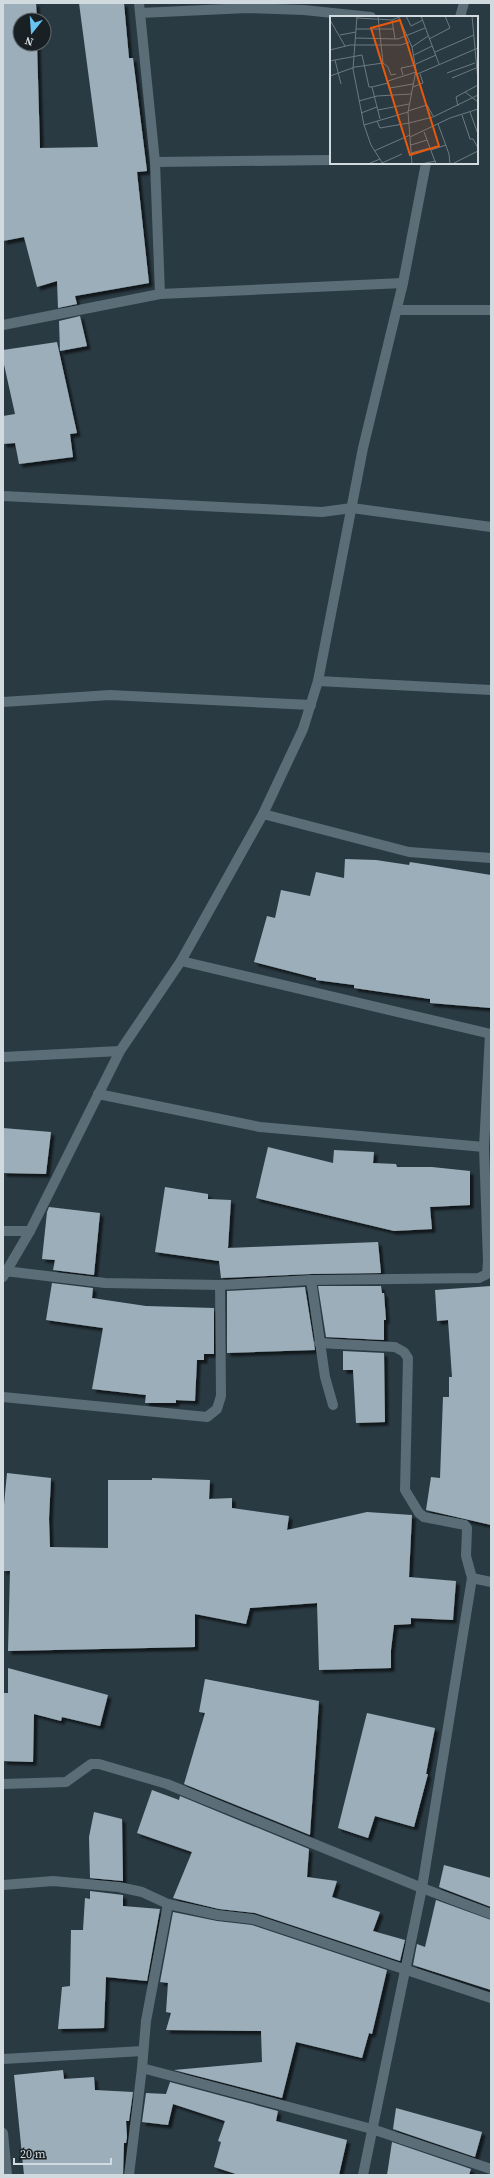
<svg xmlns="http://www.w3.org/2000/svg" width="494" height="2178" font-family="'Source Serif 4',serif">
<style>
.building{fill:#9baeb9;filter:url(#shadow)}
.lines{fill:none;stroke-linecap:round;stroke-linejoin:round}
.minor{stroke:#5b6d77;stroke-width:10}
.inset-road{fill:none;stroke:#6c7a81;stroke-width:1}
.view{fill:#e8590c;fill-opacity:0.15;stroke:#e8590c;stroke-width:2}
.inset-edge{fill:none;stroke:#d0dadf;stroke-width:2}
</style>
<defs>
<filter id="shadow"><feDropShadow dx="3.5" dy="3.5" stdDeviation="1" flood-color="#0009"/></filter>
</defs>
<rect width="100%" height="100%" fill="#2a3a43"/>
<g class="building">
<path d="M 36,3 L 37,20 L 20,20 L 20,44 L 37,44 L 40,148 L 98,147 L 79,3 L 124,3 L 129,58 L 133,58 L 147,171 L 137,172 L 149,283 L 75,296 L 77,304 L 58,308 L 57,281 L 37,287 L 24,237 L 3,241 L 3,4 Z"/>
<path d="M 80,316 L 87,346 L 60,351 L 59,321 Z"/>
<path d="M 57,342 L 77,433 L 70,434 L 73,457 L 19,464 L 15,443 L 3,444 L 3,416 L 15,414 L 3,360 L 3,350 Z"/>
<path d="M 345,859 L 376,860 L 409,865 L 410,862 L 491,875 L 491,1008 L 430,1003 L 430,999 L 354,988 L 354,985 L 316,980 L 316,978 L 254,962 L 267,916 L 275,918 L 281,890 L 310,896 L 316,872 L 344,878 Z"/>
<path d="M 3,1128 L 51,1132 L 46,1174 L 3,1173 Z"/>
<path d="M 268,1147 L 333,1163 L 334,1150 L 374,1152 L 373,1163 L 396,1164 L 397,1167 L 432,1167 L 470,1171 L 470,1205 L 430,1207 L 432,1229 L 394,1231 L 256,1198 Z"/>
<path d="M 165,1187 L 208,1194 L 208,1199 L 231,1200 L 228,1248 L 378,1242 L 381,1273 L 311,1274 L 221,1278 L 219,1261 L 155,1252 Z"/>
<path d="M 49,1207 L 100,1213 L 94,1275 L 53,1270 L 55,1260 L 42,1259 L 47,1212 Z"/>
<path d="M 52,1283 L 93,1288 L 92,1298 L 146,1306 L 214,1308 L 214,1354 L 204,1354 L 204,1360 L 197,1360 L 195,1401 L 176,1400 L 176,1403 L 145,1403 L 146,1395 L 92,1389 L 103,1328 L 46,1320 Z"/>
<path d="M 318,1286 L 381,1286 L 382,1293 L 384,1293 L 386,1320 L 384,1320 L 384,1340 L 326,1337 Z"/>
<path d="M 491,1286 L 490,1405 L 491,1525 L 426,1510 L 431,1477 L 440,1478 L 443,1397 L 449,1397 L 449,1377 L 452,1377 L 448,1320 L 437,1321 L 435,1290 Z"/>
<path d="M 305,1287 L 315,1350 L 227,1353 L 227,1291 Z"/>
<path d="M 343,1351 L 384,1353 L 385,1422 L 356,1423 L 353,1370 L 343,1370 Z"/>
<path d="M 7,1473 L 51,1478 L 49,1519 L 50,1547 L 108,1548 L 108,1480 L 152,1480 L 152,1478 L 210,1480 L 209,1499 L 232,1498 L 232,1508 L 289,1516 L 287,1530 L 367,1512 L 412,1515 L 409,1577 L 456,1581 L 453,1620 L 411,1618 L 411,1624 L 394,1625 L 391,1650 L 391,1668 L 319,1670 L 317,1603 L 250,1608 L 246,1624 L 195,1614 L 195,1647 L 8,1651 L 10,1571 L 3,1571 L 3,1515 Z"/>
<path d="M 8,1668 L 108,1695 L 100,1726 L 62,1717 L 61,1721 L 34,1714 L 33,1762 L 3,1761 L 3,1693 L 8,1693 Z"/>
<path d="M 205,1679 L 319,1701 L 310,1835 L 184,1784 L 205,1713 L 199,1712 Z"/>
<path d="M 367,1713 L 435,1728 L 426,1774 L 428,1774 L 414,1827 L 375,1816 L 368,1838 L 338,1828 Z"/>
<path d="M 152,1790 L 179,1800 L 180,1796 L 309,1849 L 307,1877 L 337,1881 L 332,1897 L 380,1912 L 373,1931 L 405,1940 L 400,1961 L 255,1913 L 219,1909 L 173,1898 L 192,1852 L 137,1833 Z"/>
<path d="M 94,1812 L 122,1819 L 123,1881 L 90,1878 L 89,1837 Z"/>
<path d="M 444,1865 L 491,1878 L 491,1907 L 439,1887 Z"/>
<path d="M 90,1891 L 123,1895 L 123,1906 L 160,1909 L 147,1981 L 106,1977 L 104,2028 L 58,2029 L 62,1987 L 70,1986 L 71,1930 L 83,1930 L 85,1898 L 90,1899 Z"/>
<path d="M 436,1900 L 491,1920 L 491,1990 L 413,1965 L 417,1944 L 425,1947 Z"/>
<path d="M 173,1912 L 217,1921 L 252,1925 L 387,1970 L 372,2034 L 369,2033 L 362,2058 L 296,2042 L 282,2098 L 174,2070 L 262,2062 L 261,2031 L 166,2030 L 171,2013 L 166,2012 L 168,1983 L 160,1982 Z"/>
<path d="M 63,2070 L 64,2079 L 94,2077 L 95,2090 L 133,2092 L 129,2121 L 126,2121 L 127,2137 L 126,2143 L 124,2143 L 123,2175 L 24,2175 L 14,2075 Z"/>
<path d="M 170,2082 L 278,2111 L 276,2121 L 347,2140 L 339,2175 L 239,2175 L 214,2167 L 221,2142 L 218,2141 L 225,2121 L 173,2104 L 168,2125 L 142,2122 L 146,2093 L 166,2094 Z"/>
<path d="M 396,2108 L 482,2132 L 475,2157 L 393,2129 Z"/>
<path d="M 392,2142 L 471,2169 L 469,2175 L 387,2175 Z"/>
</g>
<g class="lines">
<g class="minor">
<path d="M 139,3 L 155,162 L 160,294"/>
<path d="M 140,13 L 248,8 L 304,10 L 371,17"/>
<path d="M 460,17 L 464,3"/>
<path d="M 155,162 L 331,160"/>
<path d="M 397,310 L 491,310"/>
<path d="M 3,325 L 160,294 L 403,283"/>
<path d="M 3,496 L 322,512 L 352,508 L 491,527"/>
<path d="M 318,681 L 491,690"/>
<path d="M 3,702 L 110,695 L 311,705"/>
<path d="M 263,814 L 409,852 L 491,858"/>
<path d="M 181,961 L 491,1034"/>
<path d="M 3,1057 L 120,1051"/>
<path d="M 98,1094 L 260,1127 L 484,1147"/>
<path d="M 3,1231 L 30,1231"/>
<path d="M 5,1271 L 105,1283 L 220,1285 L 311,1280 L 479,1278 L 487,1274 L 488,1261 L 484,1147 L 490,1034"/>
<path d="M 3,1277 L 30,1231 L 120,1051 L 181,961 L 263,814 L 303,729 L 318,681 L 363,448 L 403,283 L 426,163"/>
<path d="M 311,1280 L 325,1377 L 333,1405"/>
<path d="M 319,1343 L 395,1347 L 404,1352 L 408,1358 L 405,1490 L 419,1513 L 424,1517 L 465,1525 L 467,1528 L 466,1556 L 472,1578 L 422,1888 L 363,2175"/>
<path d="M 3,1397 L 207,1417 L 217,1409 L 221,1396 L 220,1285"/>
<path d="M 472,1578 L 491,1582"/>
<path d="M 3,1784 L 66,1782 L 91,1764 L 99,1764 L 167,1784 L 422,1888 L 491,1914"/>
<path d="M 3,1885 L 53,1881 L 119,1887 L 142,1892 L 168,1904 L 218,1915 L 253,1919 L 491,1998"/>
<path d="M 3,2059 L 143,2051"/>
<path d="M 142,2068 L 372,2129 L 491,2169"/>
<path d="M 3,2133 L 7,2175"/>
<path d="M 129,2175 L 142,2068 L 146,2021 L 168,1904"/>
</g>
</g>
<g transform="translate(330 16)">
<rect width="148" height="148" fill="#2a3a43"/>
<path class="inset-road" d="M 27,0 L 23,53 L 34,109 L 41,129 L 53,148M 48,0 L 53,47 L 58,51 L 61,59 L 66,58M 76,0 L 81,10 L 93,4M 91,0 L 109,48M 142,0 L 148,65M 27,2 L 62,4 L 72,0M 69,2 L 82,31M 0,4 L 15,30M 62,4 L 65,23M 26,13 L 63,13M 10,19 L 26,16M 25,22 L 68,23 L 95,12M 99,23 L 120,12 L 115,0M 0,34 L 20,29 L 71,29 L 79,26M 105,36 L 144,19M 84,39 L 102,30M 5,44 L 32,39 L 39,71 L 42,71M 0,45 L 5,44 L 11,68M 86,48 L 106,39M 117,57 L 145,47M 73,59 L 71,52 L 86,49M 85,59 L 148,32M 0,60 L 25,51 L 53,47M 122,62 L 146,52M 83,71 L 93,67 L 90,58M 60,72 L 83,68M 135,76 L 148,86M 62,79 L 58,65 L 86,56M 29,85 L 47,80 L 81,78M 128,90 L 126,81 L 148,69M 48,94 L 79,88M 78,95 L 97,89 L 103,100M 140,96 L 148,118M 31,97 L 47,91M 132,99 L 140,123 L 143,123 L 148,132M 50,103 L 42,71 L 58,67M 47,105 L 50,112 L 79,107 L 103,101 L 148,79M 108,108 L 119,138 L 120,148M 34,109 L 78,96M 94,116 L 106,148M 80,121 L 120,102 L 148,93M 81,129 L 97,124M 101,134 L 116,129M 44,135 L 80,119M 81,137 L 100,132M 52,147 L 72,138M 38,148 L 50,143M 82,148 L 78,96 L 86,54 L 82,31 L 98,20M 91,148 L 106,145M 122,148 L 148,135"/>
<path class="view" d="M 70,4 L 109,130 L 80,139 L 41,12 Z"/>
<rect width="148" height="148" class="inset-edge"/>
</g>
<rect width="494" height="2178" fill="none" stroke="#d0dadf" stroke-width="8"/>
<g transform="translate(32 32) rotate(197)"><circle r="19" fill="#192024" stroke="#626a6f"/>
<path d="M0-3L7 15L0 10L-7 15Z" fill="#69c4f1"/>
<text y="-6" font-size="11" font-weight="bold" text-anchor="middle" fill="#d0dadf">N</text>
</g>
<path d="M14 2158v6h97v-6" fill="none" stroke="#d0dadf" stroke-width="2"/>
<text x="20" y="2158" font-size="12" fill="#d0dadf" stroke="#192024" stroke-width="3" paint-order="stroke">20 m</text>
</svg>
